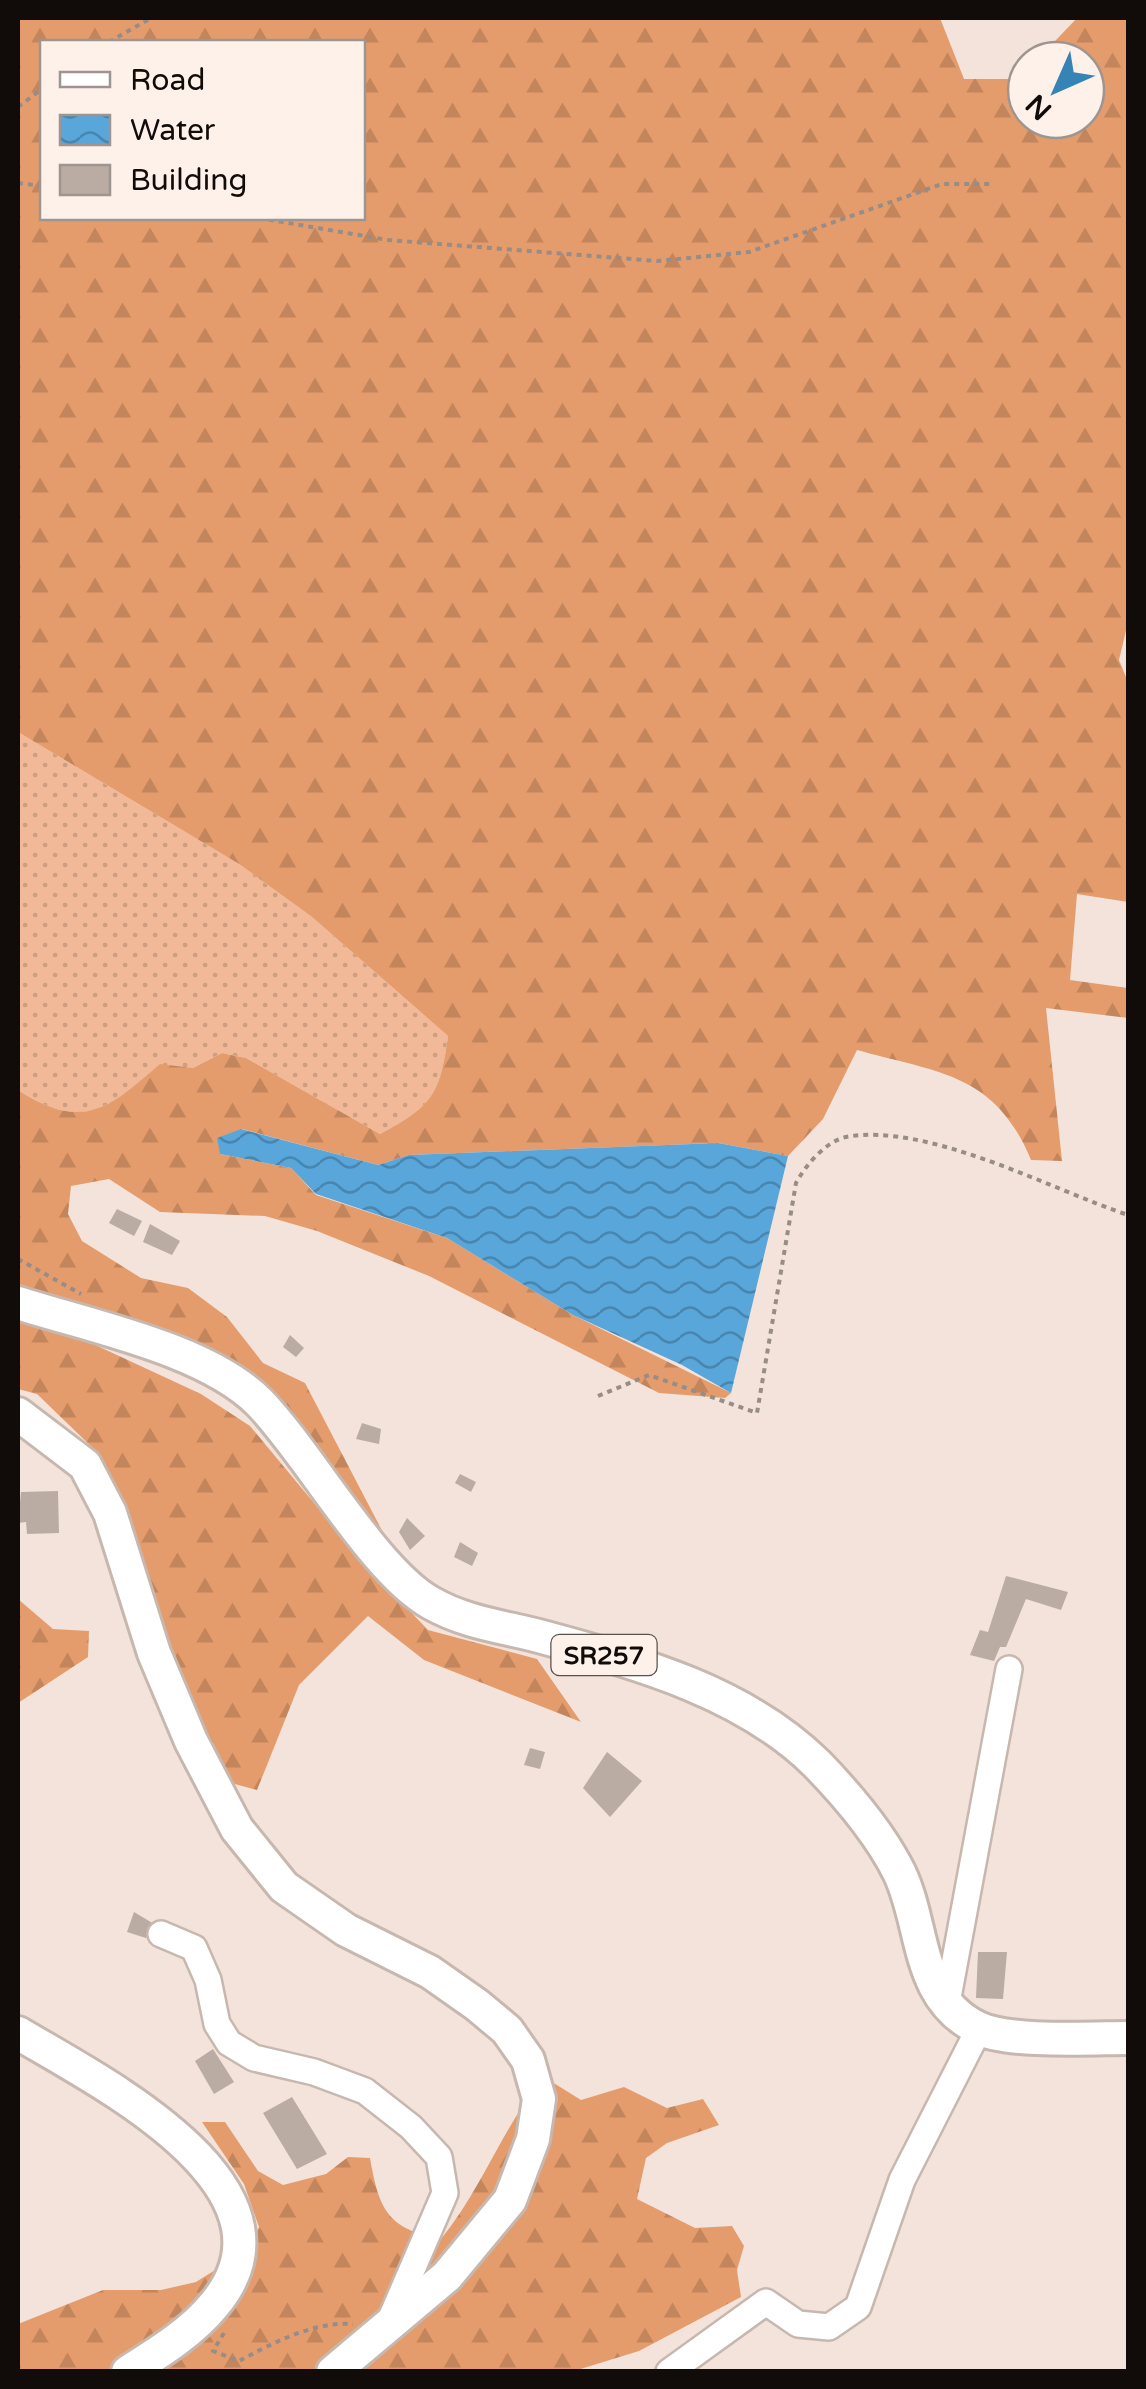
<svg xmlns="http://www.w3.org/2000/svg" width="1146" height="2389" font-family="'Varela Round',sans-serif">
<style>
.grass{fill:url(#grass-dots)}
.forest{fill:url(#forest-firs);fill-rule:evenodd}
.water{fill:url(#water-waves)}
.building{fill:#baaca3}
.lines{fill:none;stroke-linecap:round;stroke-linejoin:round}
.minor-casing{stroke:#c7b8af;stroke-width:30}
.major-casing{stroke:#c7b8af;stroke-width:38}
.path{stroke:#988c86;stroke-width:4;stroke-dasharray:5 5;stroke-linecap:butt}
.minor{stroke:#fff;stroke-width:25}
.major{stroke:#fff;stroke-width:32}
.labels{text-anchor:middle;stroke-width:8;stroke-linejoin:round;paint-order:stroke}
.shield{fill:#fef1ea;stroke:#58514c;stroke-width:2.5}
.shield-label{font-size:25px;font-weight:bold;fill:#110c09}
</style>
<defs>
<pattern id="grass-dots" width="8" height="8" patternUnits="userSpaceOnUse" patternTransform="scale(2.5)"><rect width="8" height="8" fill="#f1b997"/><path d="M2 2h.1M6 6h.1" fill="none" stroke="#ce9e81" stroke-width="1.8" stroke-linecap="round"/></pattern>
<pattern id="forest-firs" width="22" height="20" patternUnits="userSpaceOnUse" patternTransform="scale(2.5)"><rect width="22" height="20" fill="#e59c6c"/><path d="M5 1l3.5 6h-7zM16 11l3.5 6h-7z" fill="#c3855c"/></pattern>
<pattern id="water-waves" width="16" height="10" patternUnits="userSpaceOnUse" patternTransform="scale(2.5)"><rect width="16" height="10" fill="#59a6da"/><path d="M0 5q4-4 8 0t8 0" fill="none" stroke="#4886af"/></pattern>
</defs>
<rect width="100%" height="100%" fill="#f3e3da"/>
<path class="grass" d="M 18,732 L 239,864 L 312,917 L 448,1036 C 440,1094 433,1106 380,1134 L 246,1058 L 222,1053 L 193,1068 L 160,1065 C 108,1109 83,1132 18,1090 Z"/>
<g class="forest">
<path d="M 18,18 L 940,18 L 964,79 L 1016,79 L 1026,70 L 1026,120 L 1086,120 L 1086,60 L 1037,60 L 1077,18 L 1128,18 L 1128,622 L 1119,660 L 1128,682 L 1128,902 L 1077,894 L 1070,980 L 1128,988 L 1128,1018 L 1046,1008 L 1062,1161 L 1031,1160 C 995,1073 939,1073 857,1050 L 823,1119 L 788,1156 L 718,1143 L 409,1155 L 378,1165 L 242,1129 L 220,1154 L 291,1168 L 316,1195 L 447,1238 L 573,1315 L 731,1393 L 725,1398 L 659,1393 L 429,1276 L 317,1231 L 265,1216 L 160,1212 L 109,1179 L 71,1186 L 68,1214 L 82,1241 L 141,1278 L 188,1288 L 227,1317 L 263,1363 L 305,1383 L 388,1542 L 277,1406 L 112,1318 L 18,1287 L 18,1090 C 83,1132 108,1109 160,1064 L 193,1068 L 222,1053 L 246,1058 L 380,1134 C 433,1106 440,1094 448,1036 L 312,917 L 239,864 L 18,732 ZM 42,42 L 362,42 L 362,218 L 42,218 Z"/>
<path d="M 18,1322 L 91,1343 L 201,1394 L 250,1426 L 363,1562 L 428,1630 L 537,1659 L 581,1722 L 424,1660 L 368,1616 L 299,1685 L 257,1790 L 231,1783 L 152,1615 L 98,1453 L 37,1394 L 18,1389 Z"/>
<path d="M 18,1599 L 53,1629 L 89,1631 L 88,1657 L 18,1703 Z"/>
<path d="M 544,2077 L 581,2100 L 624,2087 L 667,2108 L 703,2099 L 719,2125 L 667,2143 L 646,2158 L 637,2199 L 695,2228 L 732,2226 L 744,2246 L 737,2270 L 741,2297 L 639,2351 L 574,2371 L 18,2371 L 18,2324 L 103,2290 L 161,2290 L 196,2282 L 247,2250 L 259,2227 L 244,2184 L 202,2122 L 225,2122 L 258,2171 L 283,2185 L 326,2174 L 348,2157 L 370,2158 C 379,2209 387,2229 441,2239 C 482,2189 503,2126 544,2077 Z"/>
</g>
<path class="water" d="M 241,1129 L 378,1165 L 409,1155 L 718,1143 L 788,1156 L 731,1393 L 682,1365 L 573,1315 L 447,1238 L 316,1194 L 291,1168 L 220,1154 L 217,1138 Z"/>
<g class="building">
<path d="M 117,1209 L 142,1221 L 134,1236 L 109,1223 Z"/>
<path d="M 150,1224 L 180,1241 L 172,1255 L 143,1242 Z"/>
<path d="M 290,1335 L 304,1348 L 296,1357 L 283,1347 Z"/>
<path d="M 362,1423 L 381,1429 L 379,1444 L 356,1439 Z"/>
<path d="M 460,1474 L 476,1482 L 471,1492 L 455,1483 Z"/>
<path d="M 58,1491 L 59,1533 L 27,1534 L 26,1522 L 18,1523 L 21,1492 Z"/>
<path d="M 407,1518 L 425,1536 L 410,1550 L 399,1532 Z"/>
<path d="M 460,1542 L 478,1553 L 472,1566 L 454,1557 Z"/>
<path d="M 1006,1576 L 1068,1592 L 1061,1610 L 1026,1599 L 1006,1647 L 1000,1647 L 994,1661 L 970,1655 L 980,1630 L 988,1632 Z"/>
<path d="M 530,1748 L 545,1752 L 540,1769 L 524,1765 Z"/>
<path d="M 607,1752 L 642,1781 L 610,1817 L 583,1788 Z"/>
<path d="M 134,1912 L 154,1924 L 146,1938 L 127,1932 Z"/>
<path d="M 978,1952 L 1007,1952 L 1003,1999 L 976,1998 Z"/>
<path d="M 213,2049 L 234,2082 L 214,2094 L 195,2061 Z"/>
<path d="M 292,2097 L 327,2154 L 297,2169 L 263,2113 Z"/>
</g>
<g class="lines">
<defs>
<g id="minor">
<path d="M 161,1934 L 194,1948 L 208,1980 L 217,2024 L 229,2043 L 254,2058 L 314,2072 L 365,2091 L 411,2127 L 439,2157 L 445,2193 L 386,2330"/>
<path d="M 947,2003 L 1009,1669"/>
<path d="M 669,2372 L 766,2302 L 798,2324 L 829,2327 L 858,2307 L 902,2180 L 979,2029"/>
</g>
<g id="major">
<path d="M 18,1303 C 89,1326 207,1349 260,1403 C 310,1455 374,1571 431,1603 C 468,1624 507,1627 546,1638 C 642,1664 745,1693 817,1764 C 848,1796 879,1832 899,1872 C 925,1925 915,1998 978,2028 C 1008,2043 1094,2038 1128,2038"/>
<path d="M 18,1414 L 85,1465 L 110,1513 L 154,1653 L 191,1741 L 237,1829 L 284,1887 L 346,1930 L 430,1972 L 477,2005 L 507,2030 L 528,2060 L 539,2099 L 533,2139 L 510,2200 L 447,2276 L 333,2372"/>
<path d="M 18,2033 C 96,2080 313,2187 214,2305 C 191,2333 158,2353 128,2372"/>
</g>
</defs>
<use href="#minor" class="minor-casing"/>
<use href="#major" class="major-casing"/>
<g class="path">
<path d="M 615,18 L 625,18"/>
<path d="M 109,42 L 151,18"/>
<path d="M 18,107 L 42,89"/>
<path d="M 18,183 L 42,186"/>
<path d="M 259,218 L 388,240 L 657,261 L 749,252 L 942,184 L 993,184"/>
<path d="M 18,1259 L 81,1294"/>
<path d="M 598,1396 L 649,1375 L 757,1413 L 796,1183 C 805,1166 826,1141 846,1137 C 927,1122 1050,1189 1128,1215"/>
<path d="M 224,2333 L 213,2351 L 239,2361 C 273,2343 314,2321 353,2324"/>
</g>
<use href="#minor" class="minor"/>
<use href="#major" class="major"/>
</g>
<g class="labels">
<rect class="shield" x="551.5" y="1635" width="105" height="40" rx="8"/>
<g class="shield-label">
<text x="604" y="1664">SR257</text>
</g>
</g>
<rect width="1146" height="2389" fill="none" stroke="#110c09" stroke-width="40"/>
<rect x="40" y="40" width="325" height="180" fill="#fef1ea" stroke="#9f9590" stroke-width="2.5"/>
<rect x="60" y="72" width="50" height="15" fill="#ffffff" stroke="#9f9590" stroke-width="2.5"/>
<text x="130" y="90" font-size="30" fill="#110c09">Road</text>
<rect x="60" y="115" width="50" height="30" fill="url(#water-waves)" stroke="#9f9590" stroke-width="2.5"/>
<text x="130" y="140" font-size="30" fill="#110c09">Water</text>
<rect x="60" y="165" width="50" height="30" fill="#baaca3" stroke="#9f9590" stroke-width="2.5"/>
<text x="130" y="190" font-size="30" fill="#110c09">Building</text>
<g transform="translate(1056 90) rotate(225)"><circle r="48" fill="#fef1ea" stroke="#9f9590" stroke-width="2.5"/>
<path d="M0-8L18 38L0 25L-18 38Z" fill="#3684b6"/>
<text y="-15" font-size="28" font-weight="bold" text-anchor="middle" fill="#110c09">N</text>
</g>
</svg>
